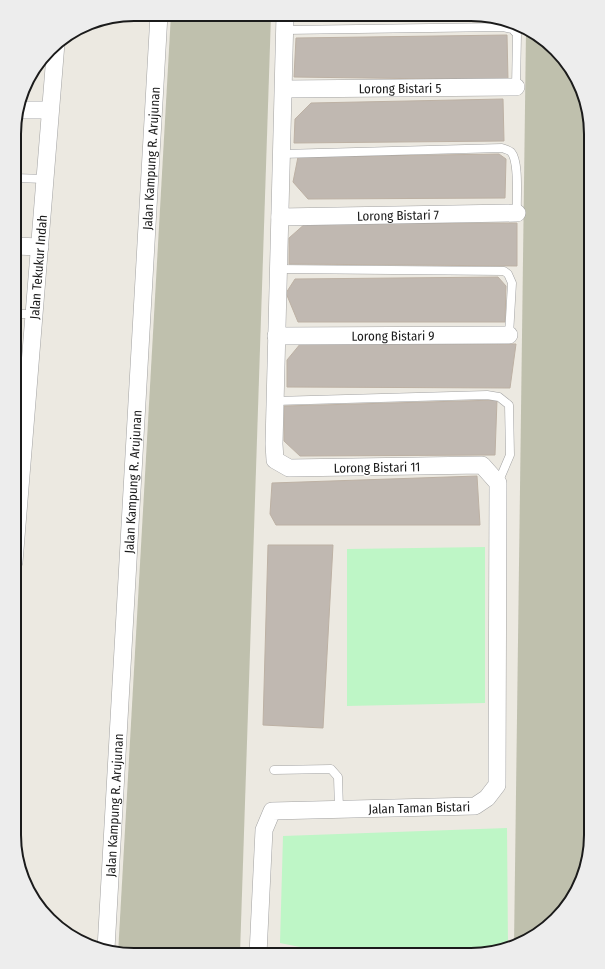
<svg xmlns="http://www.w3.org/2000/svg" width="605" height="969" font-family="'Fira Sans Condensed',sans-serif">
<style>
.construction{fill:#bfc0ad}
.park{fill:#bef6c6}
.building{fill:#c0b8b1;stroke:#bdb1a4}
.lines{fill:none;stroke-linecap:round;stroke-linejoin:round}
.service-casing{stroke:#a2a2a2;stroke-width:9}
.minor-casing{stroke:#a2a2a2;stroke-width:18}
.service{stroke:#fff;stroke-width:8}
.minor{stroke:#fff;stroke-width:17}
.labels{text-anchor:middle;stroke-width:3;stroke-linejoin:round;paint-order:stroke}
.street-label{font-size:13px;fill:#1b1b1b;stroke:#fff}
.rim{fill:none;stroke:#1b1b1b;stroke-width:2}
</style>
<rect width="100%" height="100%" fill="#ece9e1"/>
<g class="construction">
<path d="M 171,14 L 271,15 L 240,954 L 118,954 Z"/>
<path d="M 526,31 L 550,44 L 582,88 L 591,134 L 591,843 L 582,881 L 566,908 L 517,946 L 514,946 Z"/>
</g>
<g class="park">
<path d="M 485,547 L 485,703 L 347,706 L 347,549 Z"/>
<path d="M 507,828 L 508,948 L 472,955 L 340,955 L 280,943 L 283,836 Z"/>
</g>
<g class="building">
<path d="M 299,15 L 495,16 L 505,22 L 299,20 Z"/>
<path d="M 507,35 L 508,80 L 294,77 L 296,38 Z"/>
<path d="M 503,99 L 504,141 L 294,143 L 295,119 L 311,103 Z"/>
<path d="M 499,154 L 506,159 L 505,198 L 308,199 L 293,182 L 298,157 Z"/>
<path d="M 306,223 L 517,223 L 517,266 L 289,264 L 289,238 Z"/>
<path d="M 498,277 L 506,286 L 505,322 L 298,322 L 286,293 L 295,279 Z"/>
<path d="M 301,343 L 516,344 L 510,388 L 287,387 L 287,360 Z"/>
<path d="M 497,400 L 495,455 L 300,456 L 284,441 L 284,406 Z"/>
<path d="M 477,476 L 480,525 L 276,525 L 270,514 L 272,483 Z"/>
<path d="M 268,545 L 333,545 L 323,728 L 263,725 Z"/>
</g>
<g class="lines">
<defs>
<g id="service">
<path d="M 285,30 L 503,27 L 512,29 L 517,34 L 516,87"/>
<path d="M 282,154 L 502,148 C 504,149 509,150 511,152 C 520,162 516,200 517,213"/>
<path d="M 15,178 L 45,179"/>
<path d="M 278,269 L 504,271 L 508,274 L 512,283 L 509,335"/>
<path d="M 15,314 L 34,314"/>
<path d="M 275,401 L 487,395 L 499,397 L 509,405 L 510,455 L 498,483"/>
<path d="M 274,770 L 331,769 L 338,777 L 339,809"/>
</g>
<g id="minor">
<path id="s1" d="M 284,89 L 516,87"/>
<path d="M 18,110 L 50,110"/>
<path id="s2" d="M 280,217 L 517,213"/>
<path d="M 15,246 L 40,247"/>
<path id="s3" d="M 276,336 L 509,335"/>
<path id="s4" d="M 14,562 L 56,43"/>
<path id="s5" d="M 106,949 L 159,14"/>
<path id="s6" d="M 258,954 L 264,830 L 272,811 L 475,806 L 487,798 L 497,785 L 498,483 L 482,465 L 289,468 L 275,460 L 274,444 L 285,15"/>
</g>
</defs>
<use href="#service" class="service-casing"/>
<use href="#minor" class="minor-casing"/>
<use href="#service" class="service"/>
<use href="#minor" class="minor"/>
</g>
<g class="labels">
<g class="street-label">
<text dy="5" stroke="none"><textPath href="#s1" startOffset="116">Lorong Bistari 5</textPath></text>
<text dy="5" stroke="none"><textPath href="#s5" startOffset="792">Jalan Kampung R. Arujunan</textPath></text>
<text dy="5" stroke="none"><textPath href="#s2" startOffset="118">Lorong Bistari 7</textPath></text>
<text dy="5" stroke="none"><textPath href="#s4" startOffset="296">Jalan Tekukur Indah</textPath></text>
<text dy="5" stroke="none"><textPath href="#s3" startOffset="117">Lorong Bistari 9</textPath></text>
<text transform="translate(377 467) rotate(-1)" y="5">Lorong Bistari 11</text>
<text dy="5" stroke="none"><textPath href="#s5" startOffset="468">Jalan Kampung R. Arujunan</textPath></text>
<text dy="5" stroke="none"><textPath href="#s5" startOffset="144">Jalan Kampung R. Arujunan</textPath></text>
<text dy="5" stroke="none"><textPath href="#s6" startOffset="292">Jalan Taman Bistari</textPath></text>
</g>
</g>
<path d="M0 0H605V969H0ZM134 21H471A113 113 0 0 1 584 134V835A113 113 0 0 1 471 948H134A113 113 0 0 1 21 835V134A113 113 0 0 1 134 21Z" fill="#ededed" fill-rule="evenodd"/>
<path class="rim" d="M134 21H471A113 113 0 0 1 584 134V835A113 113 0 0 1 471 948H134A113 113 0 0 1 21 835V134A113 113 0 0 1 134 21Z"/>
</svg>
